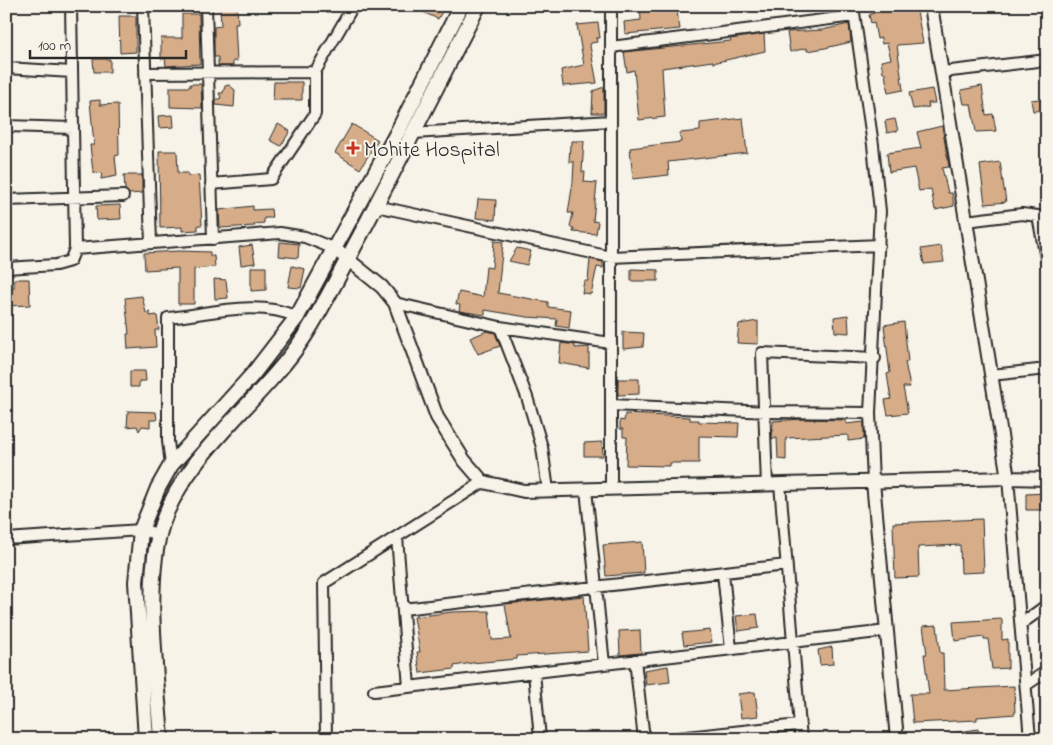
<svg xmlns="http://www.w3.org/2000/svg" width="1053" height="745" font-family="'Indie Flower',sans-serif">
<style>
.building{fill:#d7ad89;stroke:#2b2b2b}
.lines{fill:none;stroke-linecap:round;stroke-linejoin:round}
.minor-casing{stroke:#2b2b2b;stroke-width:14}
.tertiary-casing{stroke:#2b2b2b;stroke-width:16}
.secondary-casing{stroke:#2b2b2b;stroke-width:18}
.minor{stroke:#f7f3e8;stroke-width:10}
.tertiary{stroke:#f7f3e8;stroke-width:12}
.secondary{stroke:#f7f3e8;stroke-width:14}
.poi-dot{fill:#c8321e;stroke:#f7f3e8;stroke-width:2}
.labels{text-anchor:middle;stroke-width:4;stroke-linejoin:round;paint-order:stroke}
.poi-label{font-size:22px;fill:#2b2b2b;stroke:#f7f3e8;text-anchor:start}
</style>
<rect width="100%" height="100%" fill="#f7f3e8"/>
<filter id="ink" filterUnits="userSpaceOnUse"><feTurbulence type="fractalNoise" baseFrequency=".02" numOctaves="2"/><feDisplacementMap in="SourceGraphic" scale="10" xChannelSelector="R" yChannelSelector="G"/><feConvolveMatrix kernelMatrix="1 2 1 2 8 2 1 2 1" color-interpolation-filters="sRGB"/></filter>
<g filter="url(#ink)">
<path class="building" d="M410,6h35l-7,13z
M640,6h36l4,23 -55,5 -1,-12 17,-2z
M872,6h44l7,37 -26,2 6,45 -15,3 -3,-20h-2l-2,-12 10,-2 -4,-16 -5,1 -1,-6 -4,1 -3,-17 -3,1 -2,-8 5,-2z
M237,7l1,16h-3l2,38h-4v5h-15v-9h-4v-30l7,-1 -1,-18z
M182,14h17l1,50 -34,2 -1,-8 -4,1v-21h21z
M119,16h17v36l-16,1z
M598,23l2,15h-4l1,4 -6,1 -1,3 7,37 -34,3 -2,-16 23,-5 -7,-40z
M849,24l2,18 -26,6 -18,3v-3l-17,4 -3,-20 35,-2z
M764,34l1,17 -52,12v-2l-51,7 3,49 -26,3 -5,-50 -7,2 -3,-20 107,-11 -1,-2z
M93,59h17v13h-16z
M274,82h28v18h-29z
M190,84h11l1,24 -32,-1v-20h20z
M229,85l6,5 -1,17 -18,-2v-5l5,-2 -2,-5h4l2,-7z
M982,86l4,29 7,-1 3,17 -20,1 -5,-28h-7l-3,-14z
M604,87v26h-12l1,-22z
M932,89l3,14h-7l1,4 -16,2 -4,-16z
M1047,98v12l-14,1 -2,-11z
M100,100v5l18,-1 1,51 -4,1 2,20 -16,3 1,-6 -9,-1 -3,-27h4l-4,-44z
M173,115l1,12 -15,1 -1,-12z
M743,118l4,35 -79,9 1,13 -36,4 -3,-31 51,-6 -1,-9 20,-2v-8z
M895,119l3,12 -11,2 -2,-12z
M278,124l12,7 -9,15 -11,-6z
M352,124l26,16 -18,29 -25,-16z
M942,126l7,41 -7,1 6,25h4l2,13 -19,4 -4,-21 -12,2 -5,-23 -25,4 -2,-19 34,-5 -4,-16z
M572,141h12l-2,31h3l-1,10 13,1 -4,38 5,1 -2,12 -23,-2 1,-4 -4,-1 3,-14h-5l5,-31 1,-20h-5l1,-17h2z
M159,151h18l1,22h10v3l11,-1 3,50h-4v5l-16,1v-4l-22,1z
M1000,162l6,40 -21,2 -5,-39z
M124,175h18v18l-13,1 -4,-4z
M478,199l18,1 -1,20 -19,-2z
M120,205l1,14 -24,1 -1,-14z
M253,206v4l18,-1 1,9h-8v5l-10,1 1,2 -35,2 -1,-18z
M494,241l9,1 -5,51 50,9v5l23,3 -2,18 -13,-2 1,-7 -30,-2 -42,-7v5l-26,-4 1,-6 -4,-1 3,-12 24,5 3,-30 6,1z
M280,242l19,2 -1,14 -19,-2z
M252,245l3,18 -14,2 -2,-18z
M941,246l3,16 -20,2 -3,-15z
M517,248l14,3 -4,14 -18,-4z
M179,251l31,1v4h4l1,11 -21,2v35h-16v-36l-33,2 -1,-17z
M590,259l13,3v6l-6,-1 -6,27 -9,-1 2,-12h4z
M292,266l13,3 -4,19 -13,-1z
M251,267h15v23l-15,1z
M631,269l27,1v11h-27z
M14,279h15l1,26 -24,1v-18h8z
M214,279l12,1 2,18 -13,1z
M142,296l4,17 4,-1v4l7,-1 2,15h-4l1,17 -28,2 -1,-15h2l-4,-36z
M848,315l1,18 -14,-1 -1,-15z
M758,321v23l-21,-1 2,-19z
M904,322l4,40h-3l5,25h-7l5,26 -20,2 -3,-15 6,-1 -4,-25 3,-1 -6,-48z
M487,331l8,2 5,13 -22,8 -8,-16z
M623,332l21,1 -1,14 -20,2z
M561,343l14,2v3l14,-1v21l-30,-5z
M130,371h15l1,10h-7v6h-9z
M618,379h21v15l-21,1z
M128,411l28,1 1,8h-7v7l-8,-1 -3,5 -2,-5 -10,1z
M625,414l65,3v3h9v2l40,1 -1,14 -39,-1v27h-29v3l-44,-1 1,-28h-4v-8h-3v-9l4,1z
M803,419l43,1v4l18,-2v17l-16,2v-6l-62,3v22l-8,-1 -1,-21 -5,1 1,-18z
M602,442l1,14h-19v-13z
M1047,493v17h-21v-16z
M982,519l2,53 -23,1 -1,-28 -42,2 1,30 -24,1 -2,-55z
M642,542l2,31 -38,3 -3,-31z
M584,596l4,55 -71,5v3l-45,4 -18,3v3l-34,4 -3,-21h3l-6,-35 38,-5 37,-1 3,29 19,-1 -6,-35z
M757,614l2,14 -21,3 -2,-15z
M1002,619v21l6,-1v29l-16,1 -4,-30h-4v-2l-29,4 -2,-19z
M937,625l3,28h3l1,37 70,-4 1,28 -38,3v3l-64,3 -3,-29h19l-5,-40h3l-4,-28z
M640,630l1,23 -21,2 -1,-24z
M710,630l2,12 -28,3 -2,-12z
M832,647l1,17 -13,1 -2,-15z
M668,666l2,16 -24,3 -2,-15z
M755,692l3,24 -17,2 -3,-24z
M978,729l1,9 -32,1v-5z"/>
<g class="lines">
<g class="minor-casing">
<path id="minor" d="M143,6l8,237
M206,6l7,233
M611,6v483
M853,6l20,139 7,66 -10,202 3,69
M611,47l243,-31
M6,68l66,4
M315,72l38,-66
M942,72l105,-12
M145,73l170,-1v42l-44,65 -60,5
M6,126l67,2
M413,133l198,-12
M6,200l117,-4
M376,206l235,51 268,-12
M966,221l56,-7 16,2 9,48
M75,249l205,-16 25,4 30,12
M6,268l50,-3 14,-4 5,-12 -4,-243
M395,303l105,24 111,16
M500,327l27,70 15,50 6,43
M991,375l56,-6
M611,405l159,7 100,1
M171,465l-3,-24v-123c41,-4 90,-19 129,-1
M1008,478l22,261
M780,484l21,255
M767,485l-5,-132 113,5
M586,489l18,175
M397,537l12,150
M6,539l135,-9 18,4
M723,573l8,76
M403,609l383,-44
M1021,624l26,-19
M635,660l9,79
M534,672l6,67
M1026,685l21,-14
M374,691l513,-60
M326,739l-2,-156 159,-101
M668,739l131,-14"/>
</g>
<g class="tertiary-casing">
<path id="tertiary" d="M931,6l77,472
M335,249l47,38 13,16 42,114 27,43 19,22 41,9 484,-13 39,1
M873,482l24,257"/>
</g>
<g class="secondary-casing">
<path id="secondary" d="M146,739l-10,-157 5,-52 17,-42 13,-23 82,-91 44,-57 100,-184 64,-127
M161,739c-4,-62 -18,-156 1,-215 24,-72 100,-123 142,-187 22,-34 39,-70 58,-105 39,-75 77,-150 116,-226"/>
</g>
<use href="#minor" class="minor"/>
<use href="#tertiary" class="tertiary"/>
<use href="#secondary" class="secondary"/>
</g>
</g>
<path class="poi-dot" d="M350.5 140.5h5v5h5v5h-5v5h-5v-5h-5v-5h5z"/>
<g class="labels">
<g class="poi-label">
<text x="364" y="156">Mohite Hospital</text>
</g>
</g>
<rect width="1053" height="745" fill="none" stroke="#f7f3e8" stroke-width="25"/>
<rect x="12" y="12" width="1028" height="720" fill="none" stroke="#2b2b2b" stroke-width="2" filter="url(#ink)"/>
<path d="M30 50v8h156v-8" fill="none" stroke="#2b2b2b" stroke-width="2.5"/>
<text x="38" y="50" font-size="15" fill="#2b2b2b" stroke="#f7f3e8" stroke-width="4" paint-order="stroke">100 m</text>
</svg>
